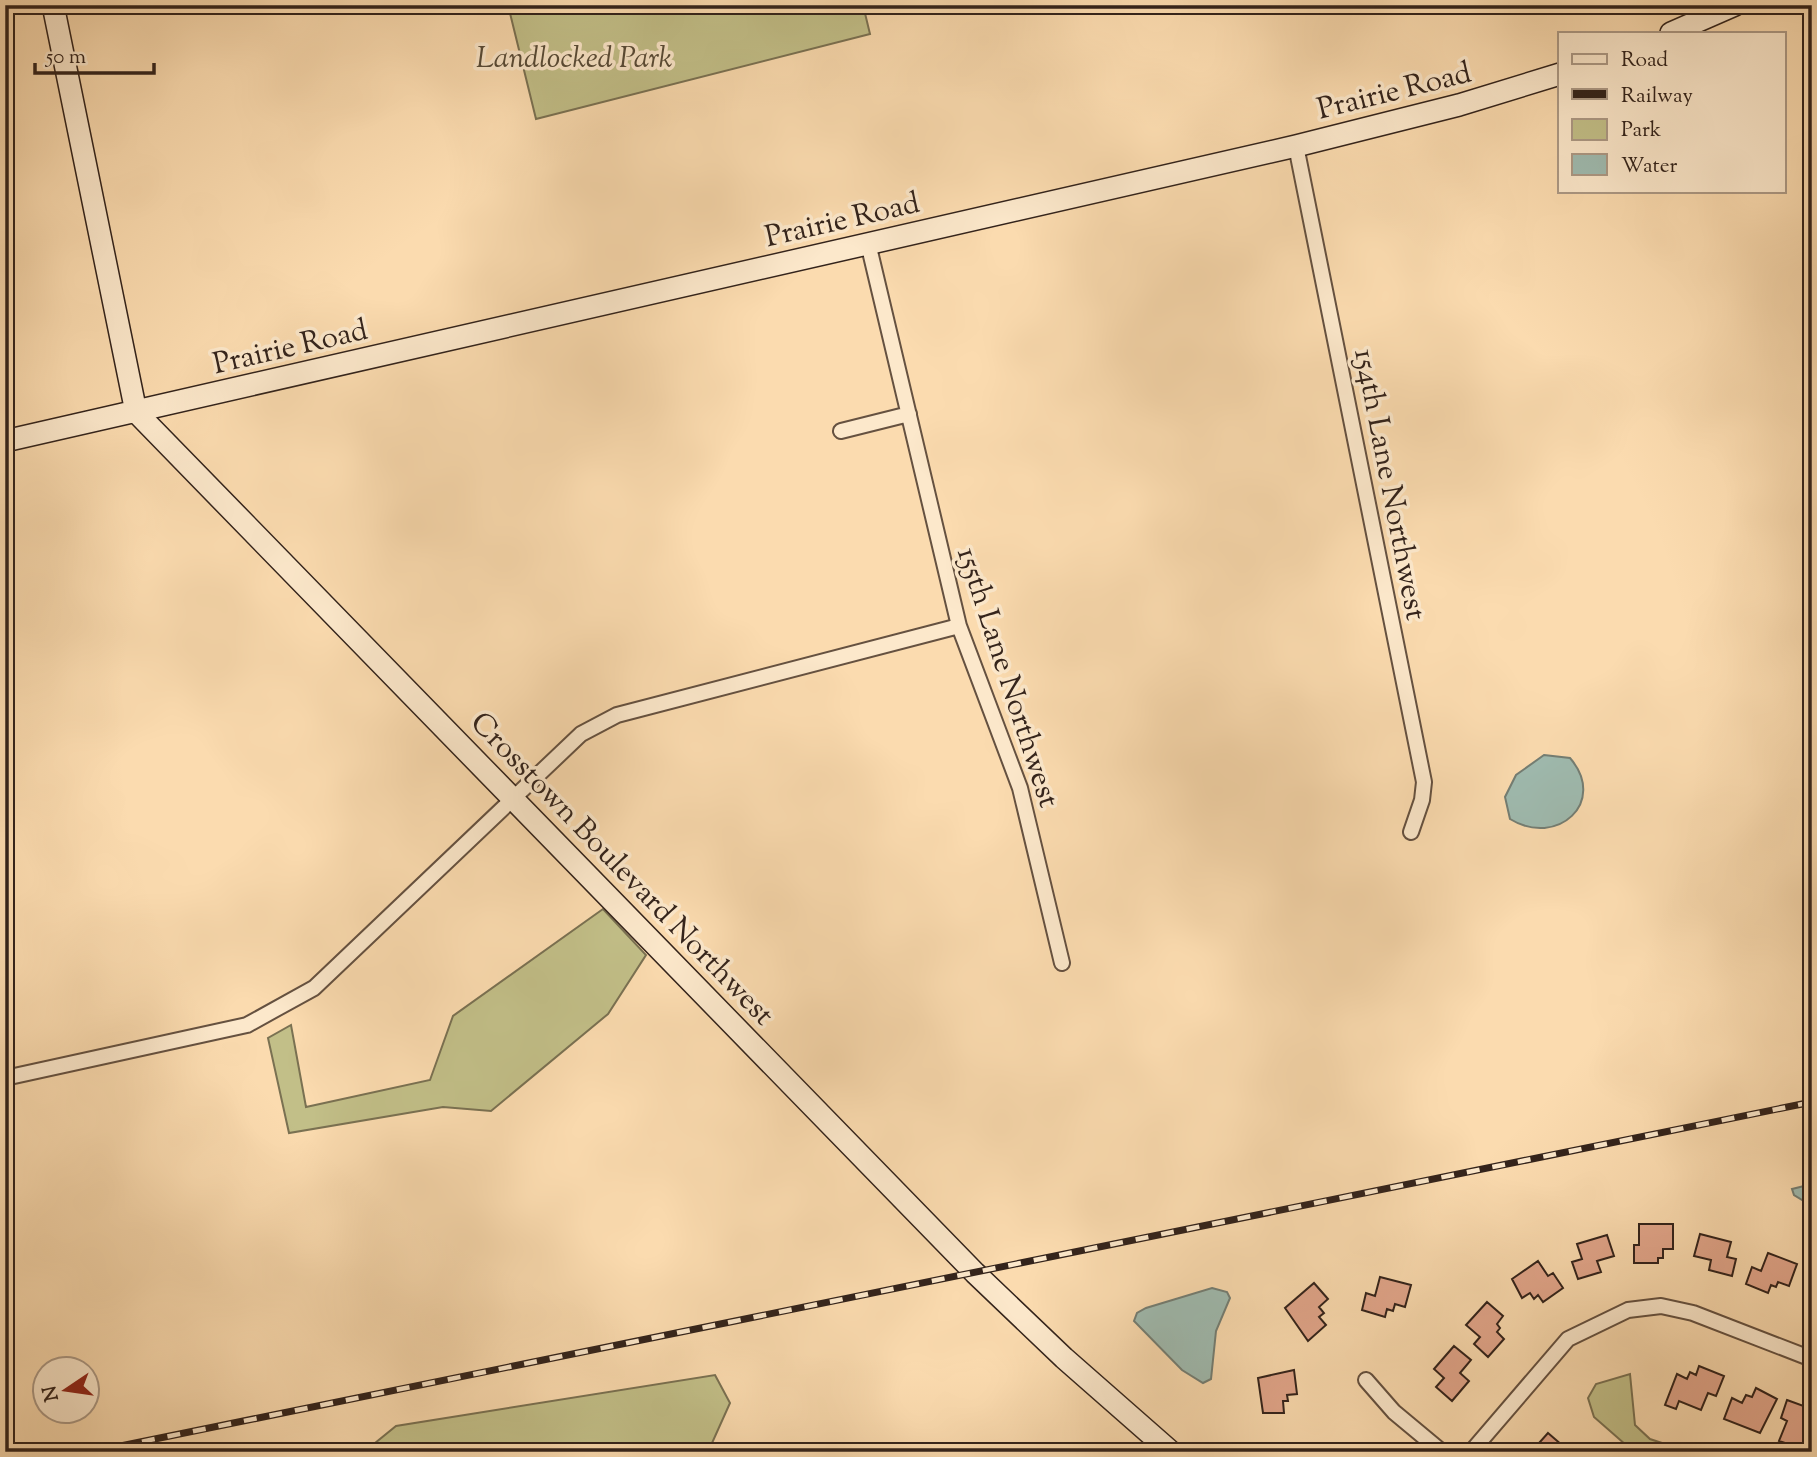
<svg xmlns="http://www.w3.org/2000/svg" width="1817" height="1457" font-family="'Sorts Mill Goudy',serif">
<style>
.green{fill:#c2bf88;stroke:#7a7152;stroke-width:2}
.water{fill:#9fbbb0;stroke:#747e74;stroke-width:2}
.building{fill:#e2a68b;stroke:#33231b;stroke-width:2}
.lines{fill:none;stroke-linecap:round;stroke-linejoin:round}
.street-casing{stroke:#655140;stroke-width:18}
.secondary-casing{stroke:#33231b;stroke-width:24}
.street{stroke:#fce8cb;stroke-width:14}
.secondary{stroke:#fce8cb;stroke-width:21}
.rail-casing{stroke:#33231b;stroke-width:7}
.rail{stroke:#fce8cb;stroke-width:4.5;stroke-dasharray:13;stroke-linecap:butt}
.labels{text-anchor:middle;stroke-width:7;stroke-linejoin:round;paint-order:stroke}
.park-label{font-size:30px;font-style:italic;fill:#574a36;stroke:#fce8cb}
.street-label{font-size:30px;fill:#33231b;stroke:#fce8cb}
</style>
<rect width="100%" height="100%" fill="#fbdbaf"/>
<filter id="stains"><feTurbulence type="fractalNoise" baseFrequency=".00286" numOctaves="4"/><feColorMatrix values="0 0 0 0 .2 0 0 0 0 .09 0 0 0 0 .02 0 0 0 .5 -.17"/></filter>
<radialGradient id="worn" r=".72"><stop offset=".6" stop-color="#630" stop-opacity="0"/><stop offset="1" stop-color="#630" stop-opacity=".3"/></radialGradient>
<path class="green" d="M508,5h355l7,29 -334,85z
M603,909l43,46 -38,59 -117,97 -48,-4 -154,26 -21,-95 23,-13 15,82 124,-27 23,-64z
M1630,1374l5,51 15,14 39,13h-55l-40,-35 -6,-19 8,-14z
M715,1375l15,28 -22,49h-344l32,-26z"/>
<path class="water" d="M1544,755l26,3c38,44 -13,90 -60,61l-5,-22 11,-22z
M1812,1184v22l-18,-11 -2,-6z
M1212,1288l15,4 3,6 -14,33 -5,48 -8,4 -21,-13 -48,-49 3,-8 9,-5z"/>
<path class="building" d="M1639,1224h34v25h-10v9h-5v5h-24v-18h5z
M1700,1234l31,8 -4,15 9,2 -4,17 -23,-6 2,-10 -17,-4z
M1607,1235l7,21 -17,5 4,11 -23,7 -6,-17 10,-3 -5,-15z
M1768,1253l29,11 -8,22 -11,-4 -2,5 -5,-2 -3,8 -22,-9 6,-17 9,4z
M1538,1261l10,15 5,-3 10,15 -20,14 -5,-7 -4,4 -4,-6 -8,5 -10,-19z
M1380,1277l31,8 -6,22 -10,-3 -2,7 -6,-2 -2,8 -23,-7 4,-17 9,3z
M1314,1283l14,16 -9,8 5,6 -5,4 7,8 -18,16 -23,-33z
M1487,1302l16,14 -6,8 3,4 -3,4 7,7 -16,18 -14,-13 6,-7 -14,-12z
M1454,1346l17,14 -11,13 9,8 -17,20 -16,-14 8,-9 -10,-9z
M1699,1366l25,10 -8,20 -8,-3 -7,17 -22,-9 -3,8 -11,-4 12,-31 10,5 3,-7 6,3z
M1294,1370l3,24 -10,1 1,6h-5l1,12h-21l-5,-35z
M1756,1388l21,11 -17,34 -36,-14 8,-21 10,5 4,-8 6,2z
M1787,1400l25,9 -3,8 3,2v33l-33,-11 8,-20 -6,-3z
M1548,1433l22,19h-39z"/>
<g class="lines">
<g class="street-casing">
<path id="street" d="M1296,146l128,636 -2,18 -11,32
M868,243l91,383 61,162 42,175
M841,431l68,-17
M5,1078l242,-53 67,-37 267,-254 36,-19 342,-89
M1366,1380l28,32 48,40
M1471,1452l97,-113 60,-29 33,-4 32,7 119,46"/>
</g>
<g class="secondary-casing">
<path id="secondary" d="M53,5l83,407
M1671,33l64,-28
M136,412l839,861 89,85 107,94
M5,441l1291,-295 163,-41 101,-31"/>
</g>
<use href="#street" class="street"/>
<use href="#secondary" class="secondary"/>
<g class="rail-casing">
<path id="rail" d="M91,1452l1721,-350"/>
</g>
<use href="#rail" class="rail"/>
</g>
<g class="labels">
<g class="park-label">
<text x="574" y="67">Landlocked Park</text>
</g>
<g class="street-label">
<text transform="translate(1394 90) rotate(-14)" y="10">Prairie Road</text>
<text transform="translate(842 219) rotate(-13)" y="10">Prairie Road</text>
<text transform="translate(290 346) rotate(-13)" y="10">Prairie Road</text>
<text transform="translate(1391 484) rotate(79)" y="10">154th Lane Northwest</text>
<text transform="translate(1009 677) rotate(72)" y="10">155th Lane Northwest</text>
<text transform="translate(623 868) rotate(46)" y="10">Crosstown Boulevard Northwest</text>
</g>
</g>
<rect width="1817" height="1457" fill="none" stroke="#fbdbaf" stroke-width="28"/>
<rect x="7" y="7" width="1803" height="1443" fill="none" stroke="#33231b" stroke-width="3.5"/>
<rect x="14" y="14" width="1789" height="1429" fill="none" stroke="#33231b" stroke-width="2"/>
<rect x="1558" y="32" width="228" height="161" fill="#fce8cb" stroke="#ac9985" stroke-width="2"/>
<rect x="1572" y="54" width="35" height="10" fill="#fce8cb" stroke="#ac9985" stroke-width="2"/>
<text x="1621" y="66" font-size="21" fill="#33231b">Road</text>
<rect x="1572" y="89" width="35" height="10" fill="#33231b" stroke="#ac9985" stroke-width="2"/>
<text x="1621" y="102" font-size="21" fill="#33231b">Railway</text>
<rect x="1572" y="119" width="35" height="21" fill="#c2bf88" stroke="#ac9985" stroke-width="2"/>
<text x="1621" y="136" font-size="21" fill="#33231b">Park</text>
<rect x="1572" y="154" width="35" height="21" fill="#9fbbb0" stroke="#ac9985" stroke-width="2"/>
<text x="1621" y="172" font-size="21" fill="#33231b">Water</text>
<g transform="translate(66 1390) rotate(257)"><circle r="33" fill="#fce8cb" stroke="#ac9985" stroke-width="2"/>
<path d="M0-5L12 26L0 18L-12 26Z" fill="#8f2418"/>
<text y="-10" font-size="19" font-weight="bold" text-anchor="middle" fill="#33231b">N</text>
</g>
<path d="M35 63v10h119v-10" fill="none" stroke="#33231b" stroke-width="3.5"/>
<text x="46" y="63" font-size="21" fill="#33231b" stroke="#fce8cb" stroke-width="5" paint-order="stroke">50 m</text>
<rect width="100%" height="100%" filter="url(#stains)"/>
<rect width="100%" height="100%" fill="url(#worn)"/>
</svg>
